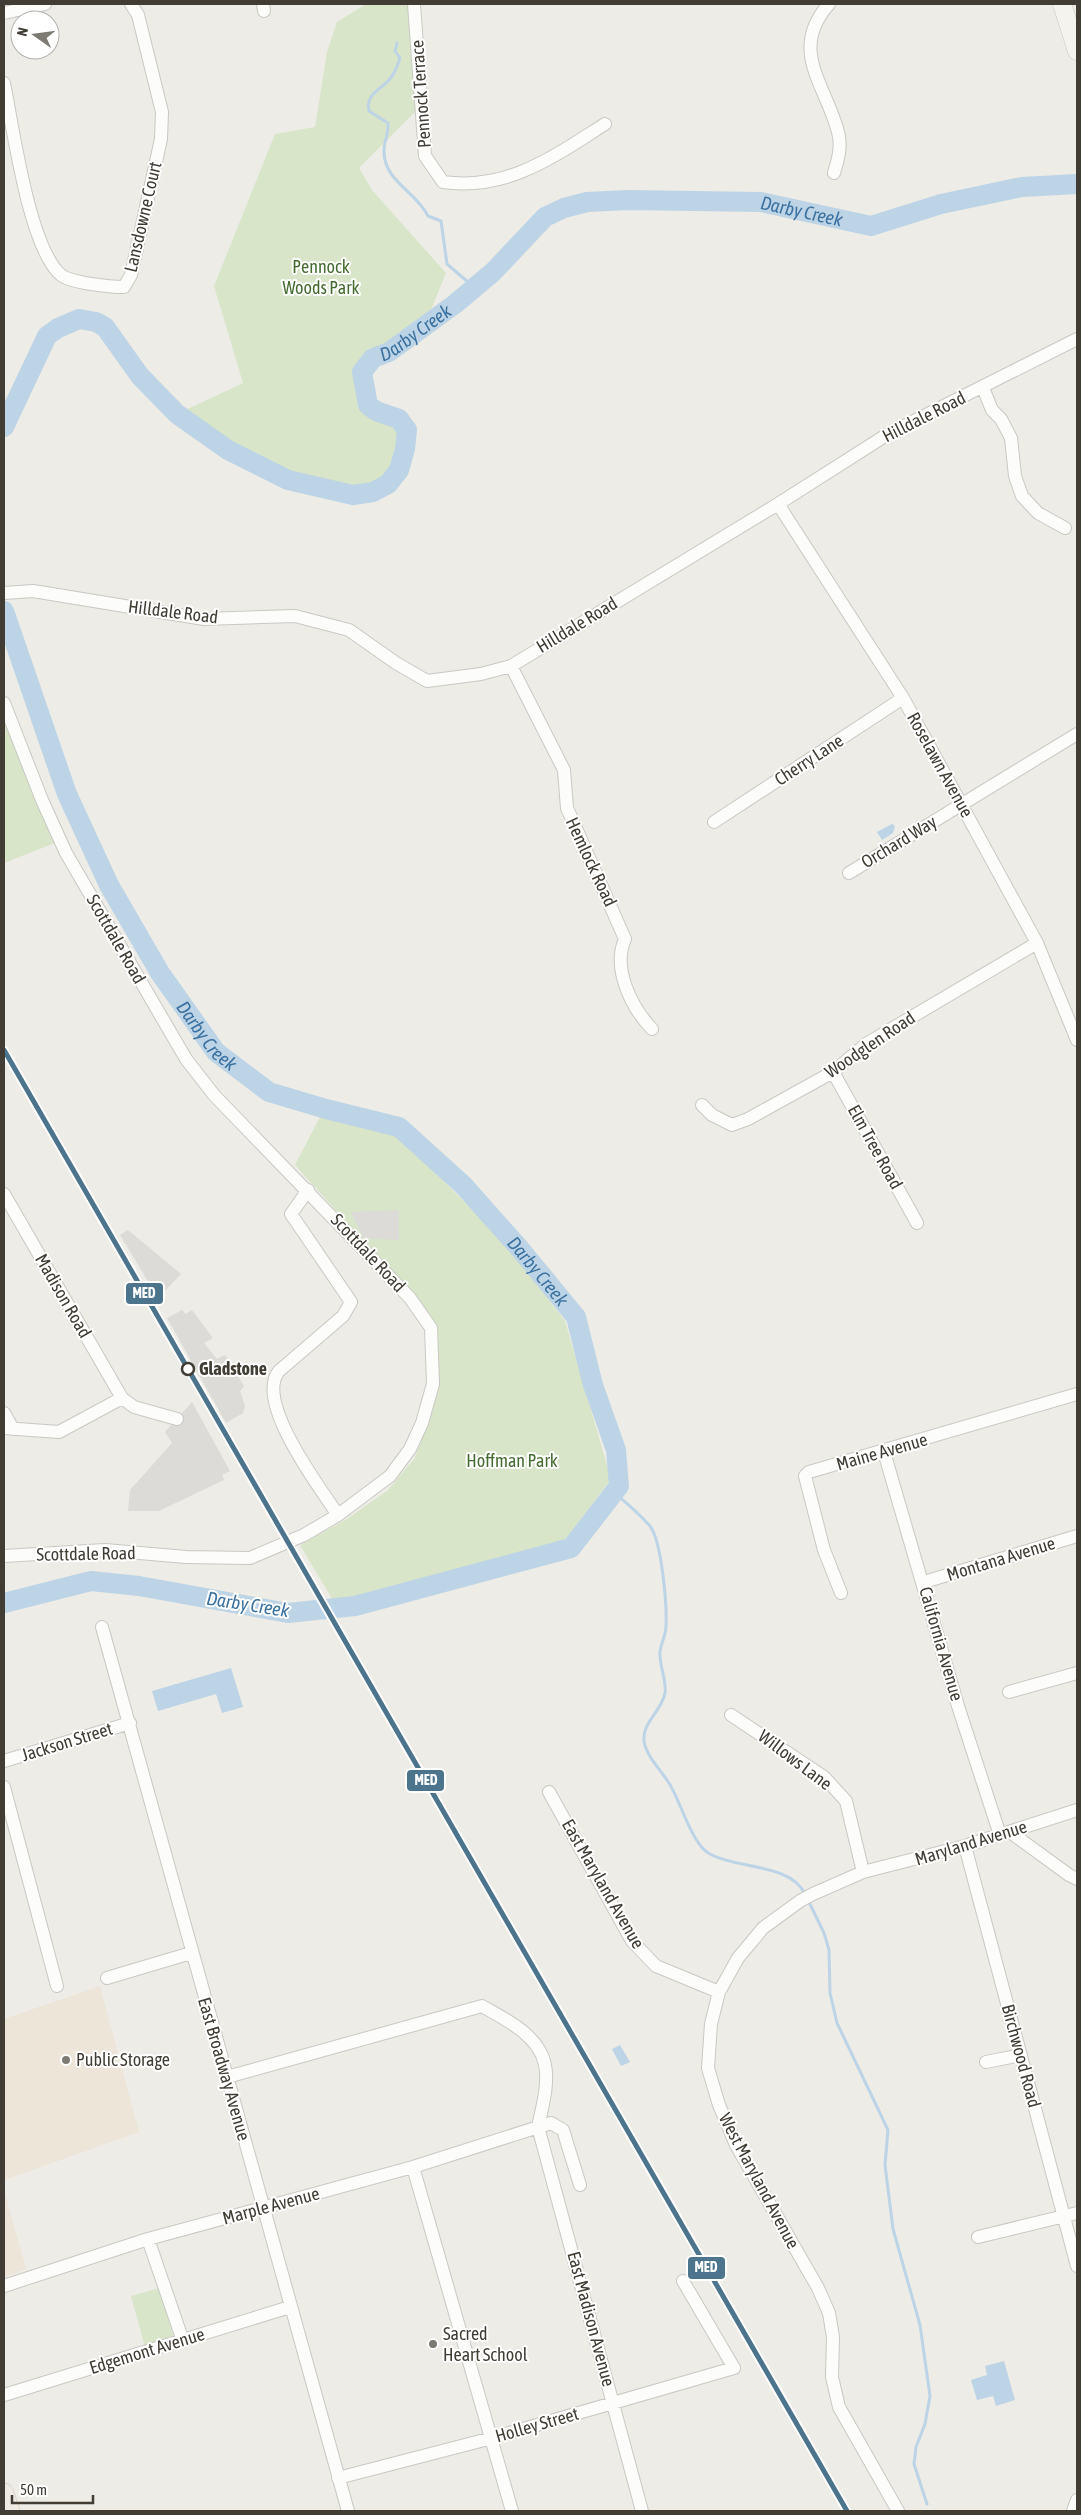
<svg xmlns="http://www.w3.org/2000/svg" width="1081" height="2515" font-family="'Asap Condensed',sans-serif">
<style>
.commercial{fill:#ece5d8}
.green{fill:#d9e5c9}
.parking{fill:#dcdbd7}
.water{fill:#bcd4e6}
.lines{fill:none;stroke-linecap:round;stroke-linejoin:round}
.stream{stroke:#bcd4e6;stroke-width:3}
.river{stroke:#bcd4e6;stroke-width:20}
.street-casing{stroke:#c9c8c3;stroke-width:14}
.secondary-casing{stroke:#ccc9bf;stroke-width:19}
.primary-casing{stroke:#cdc7b7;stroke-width:20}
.street{stroke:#fcfcfb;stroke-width:12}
.secondary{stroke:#f5f3ee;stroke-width:18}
.primary{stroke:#efebe3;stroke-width:19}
.rail-1-casing{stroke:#fff;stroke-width:9}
.rail-1{stroke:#4c748c;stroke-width:5}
.stop-dot{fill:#fff;stroke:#413d35;stroke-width:2.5}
.poi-dot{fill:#7d7a73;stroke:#fff;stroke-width:2}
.labels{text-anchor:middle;stroke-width:4;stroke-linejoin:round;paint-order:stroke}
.street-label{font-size:18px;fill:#413d35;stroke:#fff}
.park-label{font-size:18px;fill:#446c30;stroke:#fff}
.stop-label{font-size:18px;font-weight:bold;fill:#413d35;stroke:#fff;text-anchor:start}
.poi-label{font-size:18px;fill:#413d35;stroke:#fff;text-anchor:start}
.water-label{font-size:19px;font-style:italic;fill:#3c72a0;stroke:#fff}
.line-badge{stroke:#fff;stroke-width:2}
.badge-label{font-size:14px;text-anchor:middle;font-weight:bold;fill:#fff}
</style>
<rect width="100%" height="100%" fill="#edece7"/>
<path class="commercial" d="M100,1986l39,146 -135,48v-161z
M4,2190l22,79 -22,8z"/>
<path class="green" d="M366,4h48l8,101 -63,63 13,22 74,83 -21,52 -36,27 -16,6 -11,14 6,33 8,6 23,8 8,11c-1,13 -2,29 -9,41 -31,51 -134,3 -171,-21 -17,-12 -33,-24 -50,-36l66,-31 -29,-97 61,-152 40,-7 12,-75 10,-30z
M4,703l56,138 -56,22z
M322,1113l74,20 111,112 58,76 46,158 -48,64 -229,59 -34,-57 47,-26 41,-29 26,-31 19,-48 3,-26 -5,-69 -136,-151z
M160,2288l13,48 -2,4 -26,7 -14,-51z"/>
<path class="parking" d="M399,1210v30l-36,-2 -12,-26z
M128,1230l53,44 -23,24 -38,-63z
M182,1310l4,4 6,-4 21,28 -9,5 13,16 8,-4 19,31 -4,5 5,15 -2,7 -17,10 -59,-105z
M192,1402l38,69 -8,4 2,5 -65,31h-31l2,-21 42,-47 -7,-11z"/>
<path class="water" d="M892,824l3,2 -2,7 -11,7 -5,-8z
M231,1668l12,39 -21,6 -6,-19 -58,17 -6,-20z
M620,2045l10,17 -9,4 -9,-17z
M1004,2361l11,39 -19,6 -3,-10 -16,4 -6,-20 16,-5 -2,-9z"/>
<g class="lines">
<path class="stream" d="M397,43l-2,8 5,7c-3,9 -5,15 -11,22 -9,10 -24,15 -20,31l19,12c1,11 -4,18 -4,27 -1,31 32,41 44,66l13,5 6,43 28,24
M614,1492c12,11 26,22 36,34 12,16 17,80 16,100 0,9 -5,17 -6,26 -1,14 7,28 5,41 -3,18 -23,29 -21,48 2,15 17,29 25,42 12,19 23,62 41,71 26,15 80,9 95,40
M808,1900l16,33 5,17 1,43 7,30 51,107 -3,35 8,64 27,96 10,71 -5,28 -9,23 -2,17 13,40"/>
<g class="river">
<path id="s1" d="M4,427l43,-91 11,-8 21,-9 17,3 9,5 35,49 37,38 51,36 60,30 65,15 20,-3 15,-8 11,-14 6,-21 2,-19 -8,-11 -23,-8 -8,-6 -6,-33 11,-14 16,-6 66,-48 38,-32 52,-55 19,-9 23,-6 41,-2 133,2 110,24 70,-22 81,-17 55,-3"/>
<path id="s2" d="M4,611l63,183 42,91 51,88 56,79 53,40 57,17 73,18 64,58 57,64 56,68 17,68 23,65 3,36 -48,62 -216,58 -67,7 -149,-27 -48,-5 -87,22"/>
</g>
<g class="street-casing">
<path id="street" d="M263,4l1,7
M414,4l11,152 18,26c64,9 110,-25 162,-58
M829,4c-41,46 -3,81 9,128 4,14 0,28 -4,41
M4,13l41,-9
M4,83c9,44 25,165 57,192 10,8 50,12 63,12l7,-12 30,-136 1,-27 -24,-97 -7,-11
M983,388l9,22 9,9 10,19 4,38 7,20 16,17 27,15
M778,504l125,194 134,245 40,97
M4,593l29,-2 171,28 91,-3 54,14 47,33 31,18 54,-7 30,-8 267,-162 110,-70 189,-95
M511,666l53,104 3,38 58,131c-13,29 6,68 27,90
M4,703l38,97 24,53 120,206 28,36 196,203 21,30 2,56 -11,39 -12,26 -20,27 -52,39 -34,20 -54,23 -64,-1 -81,-7 -101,6
M714,822l189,-124
M849,873l228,-139
M833,1072l84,151
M702,1105l10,10 20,10 16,-6 85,-47 33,-28 171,-101
M308,1190l-17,24 60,88 -8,14 -64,55c-25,30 41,117 59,144
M4,1194l118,204
M4,1413l9,16
M4,1428l55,4 63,-34 12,9 43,12
M884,1452l74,254 42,129
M924,1582l153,-46
M841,1593l-17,-43 -19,-74 4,-4 268,-78
M102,1627l246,884
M1009,1692l68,-19
M731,1715l93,62 22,24 17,71
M4,1761l126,-38
M4,1787l53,199
M549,1792l83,149 24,25 63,26
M1010,1832l59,43 8,4
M965,1846l112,420
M107,1978l84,-25
M986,2062l35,-7
M227,2077l255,-71c23,13 58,30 63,59 4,19 -3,43 -7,62l104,384
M413,2167l99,344
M978,2237l99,-24
M148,2239l35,102
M4,2286l144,-47 265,-72 138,-44 12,7 17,55
M4,2395l286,-88
M338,2478l154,-40 242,-70 -51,-87
M898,2511l-59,-104 -7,-30 1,-40 -4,-24 -11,-25 -82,-143 -17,-40 -11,-37 3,-44 8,-32 19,-34 25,-30 37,-27 13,-7 50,-22 102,-26 112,-36
M1073,2511l4,-11"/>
</g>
<g class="secondary-casing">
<path id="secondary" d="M1062,4l15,47"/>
</g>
<g class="primary-casing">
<path id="primary" d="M4,2493l6,18"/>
</g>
<use href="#street" class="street"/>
<use href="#secondary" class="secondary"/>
<use href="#primary" class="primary"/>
<g class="rail-1-casing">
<path id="rail-1" d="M4,1050l843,1461"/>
</g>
<use href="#rail-1" class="rail-1"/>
</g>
<circle class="stop-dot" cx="188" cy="1369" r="6"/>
<g class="poi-dot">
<circle cx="66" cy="2060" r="5"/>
<circle cx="433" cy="2344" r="5"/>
</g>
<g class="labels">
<g class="street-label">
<text transform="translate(421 94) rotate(-94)" y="6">Pennock Terrace</text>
<text transform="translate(143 217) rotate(-77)" y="6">Lansdowne Court</text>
<text transform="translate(924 417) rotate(-27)" y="6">Hilldale Road</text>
<text transform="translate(173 612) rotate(7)" y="6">Hilldale Road</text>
<text transform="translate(577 625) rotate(-31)" y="6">Hilldale Road</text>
<text transform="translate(809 760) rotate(-33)" y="6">Cherry Lane</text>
<text transform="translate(940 765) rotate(61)" y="6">Roselawn Avenue</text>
<text transform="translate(899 842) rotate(-31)" y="6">Orchard Way</text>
<text transform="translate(591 862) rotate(65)" y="6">Hemlock Road</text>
<text transform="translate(116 939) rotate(60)" y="6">Scottdale Road</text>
<text transform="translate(870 1045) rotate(-34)" y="6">Woodglen Road</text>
<text transform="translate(875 1147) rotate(61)" y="6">Elm Tree Road</text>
<text transform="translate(368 1253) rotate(47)" y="6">Scottdale Road</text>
<text transform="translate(63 1296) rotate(60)" y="6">Madison Road</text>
<text transform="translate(882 1452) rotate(-16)" y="6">Maine Avenue</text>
<text transform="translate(86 1554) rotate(-1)" y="6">Scottdale Road</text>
<text transform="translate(1001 1559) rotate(-17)" y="6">Montana Avenue</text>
<text transform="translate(941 1644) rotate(74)" y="6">California Avenue</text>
<text transform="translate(67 1742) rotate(-17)" y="6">Jackson Street</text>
<text transform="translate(795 1760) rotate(37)" y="6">Willows Lane</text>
<text transform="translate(971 1843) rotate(-17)" y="6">Maryland Avenue</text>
<text transform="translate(603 1884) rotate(60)" y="6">East Maryland Avenue</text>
<text transform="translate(1021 2056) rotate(75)" y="6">Birchwood Road</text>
<text transform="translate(224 2069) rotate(74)" y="6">East Broadway Avenue</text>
<text transform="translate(759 2181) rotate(62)" y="6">West Maryland Avenue</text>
<text transform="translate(271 2206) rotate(-15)" y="6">Marple Avenue</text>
<text transform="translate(591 2319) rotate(75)" y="6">East Madison Avenue</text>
<text transform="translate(147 2351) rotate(-17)" y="6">Edgemont Avenue</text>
<text transform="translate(537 2425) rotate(-16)" y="6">Holley Street</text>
</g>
<g class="park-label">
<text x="321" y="273">Pennock<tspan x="321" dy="21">Woods Park</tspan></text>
<text x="512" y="1467">Hoffman Park</text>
</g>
<g class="stop-label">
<text x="199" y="1375">Gladstone</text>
</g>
<g class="poi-label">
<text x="76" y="2066">Public Storage</text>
<text x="443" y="2340">Sacred<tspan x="443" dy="21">Heart School</tspan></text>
</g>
<g class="water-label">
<text dy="7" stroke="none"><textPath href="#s1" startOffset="1154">Darby Creek</textPath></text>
<text dy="7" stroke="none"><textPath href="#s1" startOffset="719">Darby Creek</textPath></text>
<text dy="7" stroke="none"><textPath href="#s2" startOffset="474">Darby Creek</textPath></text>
<text dy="7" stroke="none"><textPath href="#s2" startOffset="894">Darby Creek</textPath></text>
<text transform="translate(248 1604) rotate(9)" y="7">Darby Creek</text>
</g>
</g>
<g class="line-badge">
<rect x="125" y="1282" width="39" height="23" rx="5" fill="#4c748c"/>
<rect x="406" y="1769" width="39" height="23" rx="5" fill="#4c748c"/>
<rect x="687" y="2256" width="39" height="24" rx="5" fill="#4c748c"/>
</g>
<g class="badge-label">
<text x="144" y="1298">MED</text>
<text x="426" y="1785">MED</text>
<text x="706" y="2272">MED</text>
</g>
<rect width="1081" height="2515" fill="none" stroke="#413d35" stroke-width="10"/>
<g transform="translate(35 35) rotate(284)"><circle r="24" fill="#ffffff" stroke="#b3b1ae"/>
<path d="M0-4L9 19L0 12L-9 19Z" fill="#7d7a73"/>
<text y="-8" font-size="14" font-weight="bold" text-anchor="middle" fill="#413d35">N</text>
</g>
<path d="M12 2495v8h81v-8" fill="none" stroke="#413d35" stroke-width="2.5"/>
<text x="20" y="2495" font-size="15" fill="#413d35" stroke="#ffffff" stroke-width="4" paint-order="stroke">50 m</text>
</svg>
